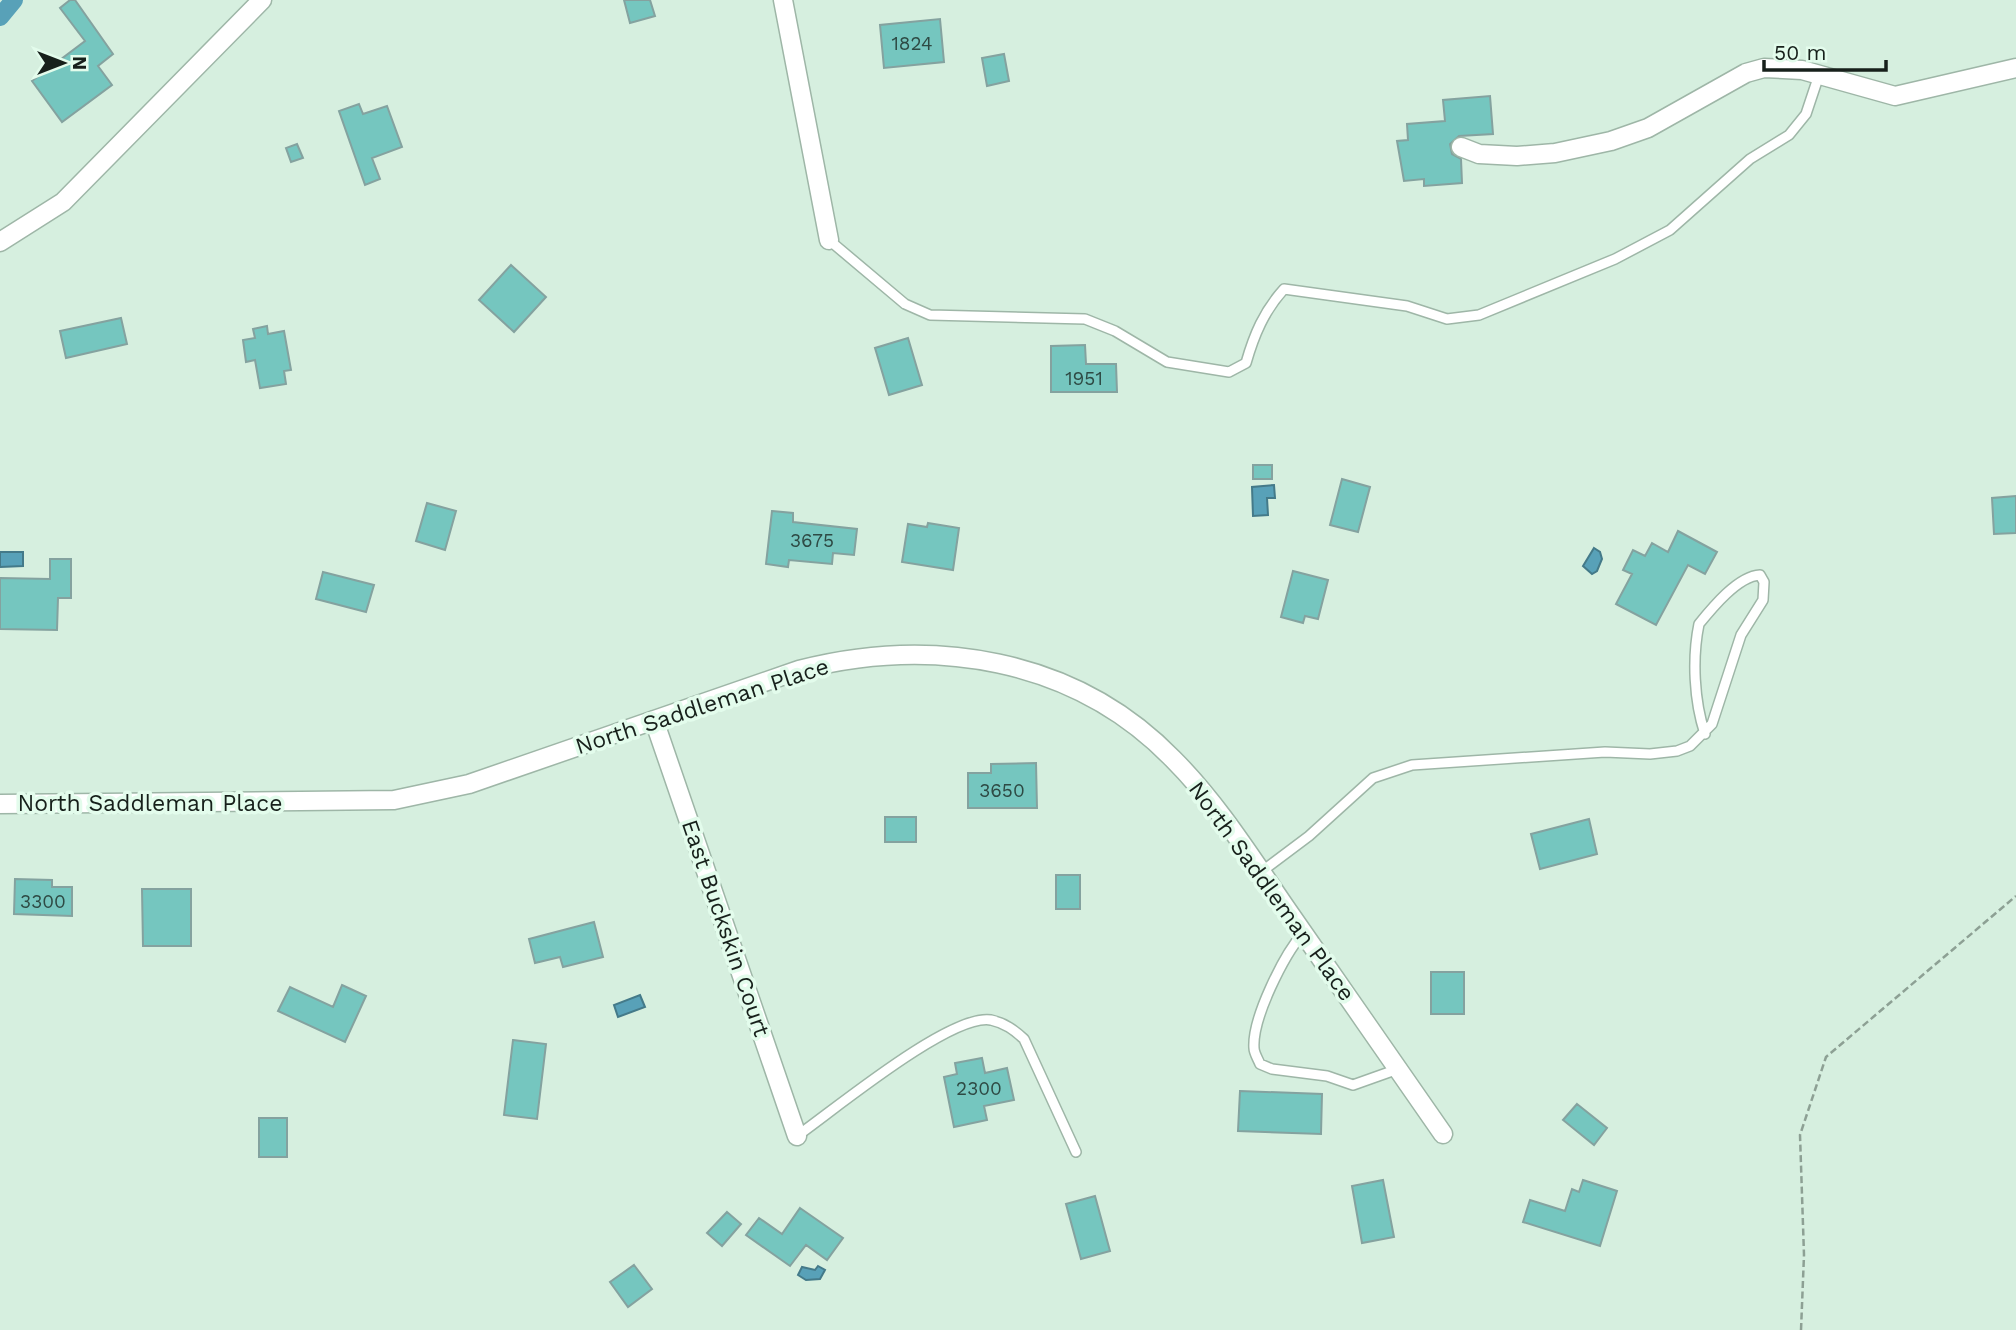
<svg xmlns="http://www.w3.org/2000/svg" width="2016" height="1330" font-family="'Work Sans',sans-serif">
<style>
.water{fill:#58a1b8;stroke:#447a89;stroke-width:2}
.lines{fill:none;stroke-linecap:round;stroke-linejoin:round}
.canal{stroke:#58a1b8;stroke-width:18}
.building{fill:#75c6bf;stroke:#84a29f;stroke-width:2}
.service-casing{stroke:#9eb6a7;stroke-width:12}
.minor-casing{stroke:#9eb6a7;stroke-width:21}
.path{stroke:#8da094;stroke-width:2.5;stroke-dasharray:7 3.5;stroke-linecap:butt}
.service{stroke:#fff;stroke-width:9}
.minor{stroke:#fff;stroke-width:18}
.labels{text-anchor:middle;stroke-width:7;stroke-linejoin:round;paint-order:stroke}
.number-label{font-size:19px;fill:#2e4a44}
.street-label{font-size:23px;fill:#17201b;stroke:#e3fcec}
</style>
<rect width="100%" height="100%" fill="#d6efdf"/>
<path class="water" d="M1274,485l1,13h-8l1,17 -15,1 -1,-29z
M1594,548l6,4 2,7 -5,12 -5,3 -9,-8z
M0,552h23v14l-23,1z
M640,995l5,12 -27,10 -4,-12z
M818,1266l7,4 -5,9 -14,1 -8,-5 4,-8 13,3z"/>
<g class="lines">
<path class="canal" d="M0,17l14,-17"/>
</g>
<path class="building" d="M70,0h5l38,54 -15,12 14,19 -50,37 -30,-41 53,-40 -25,-33z
M624,0h26l5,16 -25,7z
M940,19l4,43 -60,6 -4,-43z
M1004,54l5,27 -22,5 -5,-28z
M1490,96l3,38 -34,2 -9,8 2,10 9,5 1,24 -38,3v-7l-20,2 -7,-40 11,-1 -1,-16 38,-3 -2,-21z
M359,104l4,10 24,-8 15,41 -30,11 8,21 -15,6 -26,-74z
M297,144l6,14 -12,4 -5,-14z
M511,265l35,32 -32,35 -35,-32z
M121,318l6,26 -61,14 -6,-27z
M267,326l1,8 16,-3 7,39 -7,1 2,13 -26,4 -5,-28 -9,2 -3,-22 12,-2 -2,-9z
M908,338l14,47 -33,10 -14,-47z
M1085,345l1,19h30l1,28h-66v-46z
M1253,465h19v14h-19z
M1342,479l28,8 -12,45 -28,-7z
M2016,496v37l-22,1 -2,-36z
M427,503l29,8 -11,39 -29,-9z
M772,511l21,2v9l64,7 -3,26 -21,-2 -1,11 -43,-4 -1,7 -22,-3z
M928,523l31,5 -6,42 -51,-8 6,-38 19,3z
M1678,531l39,21 -12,22 -17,-9 -32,60 -40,-21 16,-30 -9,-4 10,-20 12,6 7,-13 16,9z
M50,559h21v39h-13l-1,32 -57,-1v-51l50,1z
M1293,571l35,9 -10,39 -13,-3 -2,7 -22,-6z
M323,572l51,13 -8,27 -50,-13z
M1036,763l1,45h-69v-35h23v-9z
M885,817h31v25h-31z
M1589,819l8,35 -57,15 -9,-35z
M1056,875h24v34h-24z
M15,879l37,1v7h20v29l-58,-2z
M142,889h49v57h-48z
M594,922l9,35 -40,10 -3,-10 -25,6 -6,-24z
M1431,972h33v42h-33z
M342,985l24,11 -21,46 -67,-31 12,-24 43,20z
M513,1040l33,4 -9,75 -33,-4z
M982,1058l3,15 22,-5 7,32 -30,6 3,14 -33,7 -10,-50 13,-3 -2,-11z
M1240,1091l82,3 -1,40 -83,-3z
M1577,1104l30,24 -13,17 -31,-25z
M259,1118h28v39h-28z
M1383,1180l11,57 -32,6 -10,-57z
M1583,1180l34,11 -17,55 -77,-24 7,-22 35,11 7,-22 7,3z
M1095,1196l15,55 -29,8 -15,-55z
M800,1208l43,30 -16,22 -21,-15 -16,21 -44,-31 13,-17 23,16z
M727,1212l14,12 -19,22 -15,-13z
M634,1265l18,24 -24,18 -18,-25z"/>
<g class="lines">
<g class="service-casing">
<path id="service" d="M829,240l76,64 25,11 155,4 30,12 52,31 62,10 17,-9c8,-28 18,-52 38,-74l123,17 40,13 32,-4 136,-56 55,-29 80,-71 39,-24 17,-21 13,-39
M1261,872l48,-36 64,-58 39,-13 193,-13 45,2 27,-3 13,-5 22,-22 29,-89 22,-35 1,-18 -4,-7c-22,1 -48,33 -61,49 -7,34 -5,77 6,110
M1303,933c-19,22 -51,85 -49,115 0,5 4,11 6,16l12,5 55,7 26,9 45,-16
M797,1136c37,-26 154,-123 194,-116 14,3 23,10 33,19l52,113"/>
</g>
<g class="minor-casing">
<path id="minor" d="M783,0l46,240
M1461,147l18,7 38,2 38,-3 56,-12 37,-13 98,-55 18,-5 38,2 93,26 121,-28
M0,242l63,-40 199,-202
M654,720l143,416
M0,804l394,-4 75,-16 330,-114c132,-34 275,-13 374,89 45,45 79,100 115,152 52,74 103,149 155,223"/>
</g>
<path class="path" d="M1801,1330l3,-75 -4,-120 26,-78 190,-161"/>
<use href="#service" class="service"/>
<use href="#minor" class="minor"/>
</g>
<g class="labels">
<g class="number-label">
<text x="912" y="50">1824</text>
<text x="1084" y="385">1951</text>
<text x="812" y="547">3675</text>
<text x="1002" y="797">3650</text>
<text x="43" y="908">3300</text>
<text x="979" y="1095">2300</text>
</g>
<g class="street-label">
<text transform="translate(702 706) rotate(-18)" y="8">North Saddleman Place</text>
<text x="150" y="811">North Saddleman Place</text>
<text transform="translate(1272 891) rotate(54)" y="8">North Saddleman Place</text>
<text transform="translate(726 928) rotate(71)" y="8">East Buckskin Court</text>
</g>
</g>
<g transform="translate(63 63) rotate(90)" stroke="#e3fcec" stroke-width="5" paint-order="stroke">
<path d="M0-5L12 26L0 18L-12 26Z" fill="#17201b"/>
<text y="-10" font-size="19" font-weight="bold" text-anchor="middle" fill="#17201b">N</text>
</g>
<path d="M1764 60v10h122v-10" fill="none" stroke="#17201b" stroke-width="3.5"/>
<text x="1774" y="60" font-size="21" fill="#17201b" stroke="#e3fcec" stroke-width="5" paint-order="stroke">50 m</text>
</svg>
